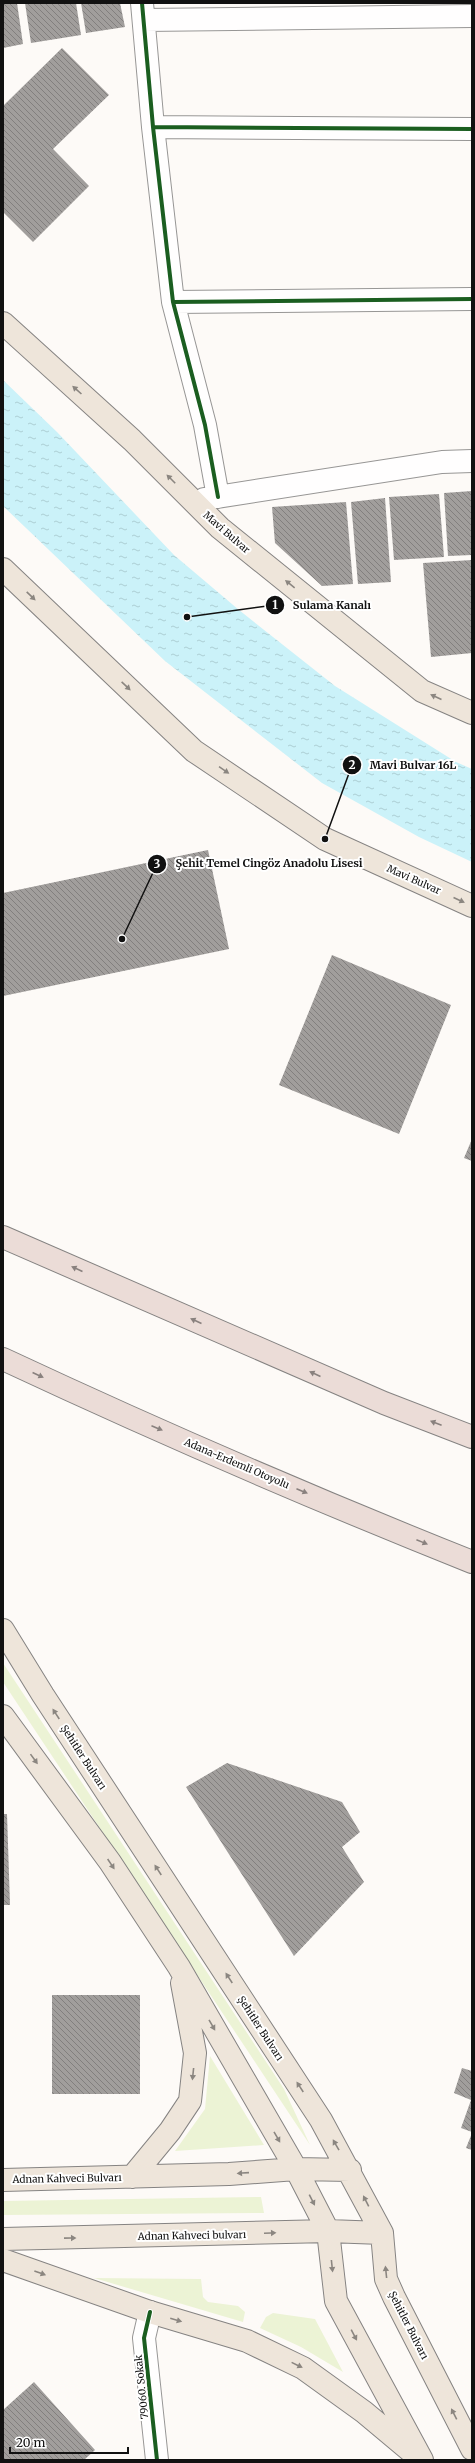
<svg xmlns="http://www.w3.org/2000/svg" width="475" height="2463" font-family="Merriweather,serif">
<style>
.grass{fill:#ecf3d5}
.water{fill:url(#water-ripples)}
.building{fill:url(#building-back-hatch)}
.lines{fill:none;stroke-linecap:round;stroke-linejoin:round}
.minor-casing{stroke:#979695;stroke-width:24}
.primary-casing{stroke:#858382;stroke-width:24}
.motorway-casing{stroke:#858382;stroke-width:24}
.minor{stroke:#fffefe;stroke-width:22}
.primary{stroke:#eee5da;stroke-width:22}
.motorway{stroke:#ebdcd7;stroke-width:22}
.cycleway-casing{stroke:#fff;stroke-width:6}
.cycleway{stroke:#1b5e20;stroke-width:4}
.oneway{fill:#8b8680}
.oneway2{fill:#89817e}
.labels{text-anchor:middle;stroke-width:4;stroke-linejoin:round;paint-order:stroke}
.street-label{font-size:10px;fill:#111;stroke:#fff}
.leader{fill:none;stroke:#111;stroke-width:1.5}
.callout-dot{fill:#111;stroke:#fff;stroke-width:1.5}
.mark-label{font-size:12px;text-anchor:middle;font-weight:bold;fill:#fff}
.callout-label{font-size:11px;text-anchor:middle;font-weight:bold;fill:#111;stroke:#fff;stroke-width:4;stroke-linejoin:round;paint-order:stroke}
</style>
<defs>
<pattern id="water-ripples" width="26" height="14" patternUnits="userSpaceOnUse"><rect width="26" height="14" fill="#cbf2f9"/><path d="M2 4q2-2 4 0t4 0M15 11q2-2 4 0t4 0" fill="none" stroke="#adced4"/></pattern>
<pattern id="building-back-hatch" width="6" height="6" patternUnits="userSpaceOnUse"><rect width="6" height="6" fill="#a19e9c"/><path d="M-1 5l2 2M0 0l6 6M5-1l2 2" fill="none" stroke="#827f7e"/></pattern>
</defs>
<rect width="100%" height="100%" fill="#fdfaf7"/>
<path class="grass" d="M3,1663l281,426 26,56 -307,-463z
M210,2056l54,89 -89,6 30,-42z
M261,2197l3,16 -261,2v-14z
M94,2278l107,1 2,18 5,5 30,4 7,6 -2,10z
M273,2313l42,6 28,53 -42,-25 -41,-19 6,-11z"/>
<path class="water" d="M3,380l54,52 117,123 65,55 96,76 121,76 16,7v93l-53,-25 -97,-54 -157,-122 -162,-155z"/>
<path class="building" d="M3,3h14l6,41 -20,4z
M25,3h51l5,32 -50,8z
M81,3h39l5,24 -39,6z
M62,48l47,47 -56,54 36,37 -56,56 -30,-30v-106z
M472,491v64l-24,1 -4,-63z
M439,494l5,63 -50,3 -5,-63z
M385,498l6,84 -33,2 -7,-82z
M346,502l7,82 -31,2 -47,-43 -3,-36z
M472,560v93l-41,4 -8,-94z
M208,850l21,99 -226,47v-103z
M332,955l119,50 -52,129 -120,-49z
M472,1139v22l-8,-3z
M227,1763l115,39 18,30 -18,15 22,35 -70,74 -108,-169z
M3,1814h4l3,91h-7z
M52,1995h88v99h-88z
M462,2068l10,3v61l-11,-4 10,-28 -17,-7z
M472,2133v17l-6,-2z
M34,2382l61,68 -11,10h-81v-50z"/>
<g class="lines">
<g class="minor-casing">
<path id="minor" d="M142,3l11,124 319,2
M144,20l328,-4
M153,127l20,175 32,123 13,72
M173,302l299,-3
M204,499l238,-37 30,-1
M150,2312l-6,26 13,122"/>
</g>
<g class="primary-casing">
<path id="primary" d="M3,323l129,117 88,88 202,163 50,22
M3,569l191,182 131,88 147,67
M3,1630l40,65 278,425 61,113 4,46 8,18 78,152
M3,1716l107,146 69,105 117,202 32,62 8,70 86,159
M132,2177l38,-46 20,-30 5,-48 -13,-70
M3,2180l226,-6 67,-5 54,1
M3,2239l325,-8 54,2
M3,2260l147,52 97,29 56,27 61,44 49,41"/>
</g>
<g class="motorway-casing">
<path id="motorway" d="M3,1237l381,166 88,34
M3,1359c154,72 311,140 469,203"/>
</g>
<use href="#minor" class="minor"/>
<use href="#primary" class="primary"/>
<use href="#motorway" class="motorway"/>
<g class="cycleway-casing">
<path id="cycleway" d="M142,3l11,124 319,2
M153,127l20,175 32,123 13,72
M173,302l299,-3
M150,2312l-6,26 13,122"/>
</g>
<use href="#cycleway" class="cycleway"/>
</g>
<defs><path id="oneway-solid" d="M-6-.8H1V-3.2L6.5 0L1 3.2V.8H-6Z"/></defs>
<g class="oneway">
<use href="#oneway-solid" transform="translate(77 390) rotate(-138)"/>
<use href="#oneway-solid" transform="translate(171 479) rotate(-135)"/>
<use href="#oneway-solid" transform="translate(290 584) rotate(-141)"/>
<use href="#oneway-solid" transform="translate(31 596) rotate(44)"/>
<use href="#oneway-solid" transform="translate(126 686) rotate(43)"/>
<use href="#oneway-solid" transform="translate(436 697) rotate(-156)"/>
<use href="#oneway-solid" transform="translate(224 770) rotate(34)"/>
<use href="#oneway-solid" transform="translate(459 900) rotate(24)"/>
<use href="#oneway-solid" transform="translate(56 1714) rotate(-123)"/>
<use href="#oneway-solid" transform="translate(34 1759) rotate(54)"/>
<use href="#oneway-solid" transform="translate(111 1864) rotate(56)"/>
<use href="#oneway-solid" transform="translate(158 1870) rotate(-123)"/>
<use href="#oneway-solid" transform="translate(229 1978) rotate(-123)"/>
<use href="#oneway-solid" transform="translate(212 2025) rotate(60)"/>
<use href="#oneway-solid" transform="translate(193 2074) rotate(96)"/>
<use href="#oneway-solid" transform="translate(300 2087) rotate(-123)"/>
<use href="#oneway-solid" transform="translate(277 2137) rotate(60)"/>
<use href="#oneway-solid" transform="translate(336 2145) rotate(-120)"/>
<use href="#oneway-solid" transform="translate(243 2173) rotate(176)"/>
<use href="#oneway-solid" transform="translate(312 2200) rotate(63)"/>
<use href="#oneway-solid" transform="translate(366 2201) rotate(-117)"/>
<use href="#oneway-solid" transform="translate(270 2233) rotate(-2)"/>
<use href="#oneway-solid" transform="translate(70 2238) rotate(-1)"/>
<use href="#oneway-solid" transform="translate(332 2266) rotate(84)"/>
<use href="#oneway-solid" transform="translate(386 2272) rotate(-96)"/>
<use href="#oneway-solid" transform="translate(40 2273) rotate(20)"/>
<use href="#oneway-solid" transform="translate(176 2320) rotate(16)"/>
<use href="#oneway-solid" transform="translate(354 2335) rotate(62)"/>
<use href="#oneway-solid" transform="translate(297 2365) rotate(26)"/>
<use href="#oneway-solid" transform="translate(454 2414) rotate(-117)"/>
</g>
<g class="oneway2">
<use href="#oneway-solid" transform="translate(77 1269) rotate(-156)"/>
<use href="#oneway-solid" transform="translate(196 1321) rotate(-156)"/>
<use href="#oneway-solid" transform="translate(315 1374) rotate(-156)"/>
<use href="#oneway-solid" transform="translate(38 1375) rotate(25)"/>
<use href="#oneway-solid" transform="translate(436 1423) rotate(-159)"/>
<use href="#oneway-solid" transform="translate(157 1428) rotate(23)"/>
<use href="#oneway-solid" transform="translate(302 1491) rotate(23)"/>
<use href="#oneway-solid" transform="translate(422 1542) rotate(22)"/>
</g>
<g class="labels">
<g class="street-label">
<text transform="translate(227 532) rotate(41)" y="4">Mavi Bulvar</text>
<text transform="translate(414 879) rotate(24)" y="4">Mavi Bulvar</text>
<text transform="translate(237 1463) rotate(23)" y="4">Adana-Erdemli Otoyolu</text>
<text transform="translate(84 1757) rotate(57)" y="4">Şehitler Bulvarı</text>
<text transform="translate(261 2028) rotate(57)" y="4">Şehitler Bulvarı</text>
<text transform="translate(67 2178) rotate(-1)" y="4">Adnan Kahveci Bulvarı</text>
<text transform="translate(192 2235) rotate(-1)" y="4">Adnan Kahveci bulvarı</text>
<text transform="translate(409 2325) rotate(63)" y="4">Şehitler Bulvarı</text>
<text transform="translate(141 2387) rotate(-96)" y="4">79060. Sokak</text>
</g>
</g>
<path class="leader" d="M187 617L275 605M325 839L352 765M122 939L157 864"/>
<g class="callout-dot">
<circle cx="187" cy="617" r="4"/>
<circle cx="325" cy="839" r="4"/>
<circle cx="122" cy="939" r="4"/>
<circle cx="275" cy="605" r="10"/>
<circle cx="352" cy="765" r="10"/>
<circle cx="157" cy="864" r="10"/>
</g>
<g class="mark-label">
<text x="275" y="609">1</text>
<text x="352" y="769">2</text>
<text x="157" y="868">3</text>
</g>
<g class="callout-label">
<text x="332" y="609">Sulama Kanalı</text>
<text x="413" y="769">Mavi Bulvar 16L</text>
<text x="269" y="867">Şehit Temel Cingöz Anadolu Lisesi</text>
</g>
<rect width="475" height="2463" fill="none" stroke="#111111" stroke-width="8"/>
<path d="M10 2447v6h118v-6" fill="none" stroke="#111111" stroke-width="2"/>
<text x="16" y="2447" font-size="12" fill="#111111" stroke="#ffffff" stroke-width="3" paint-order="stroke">20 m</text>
</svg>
